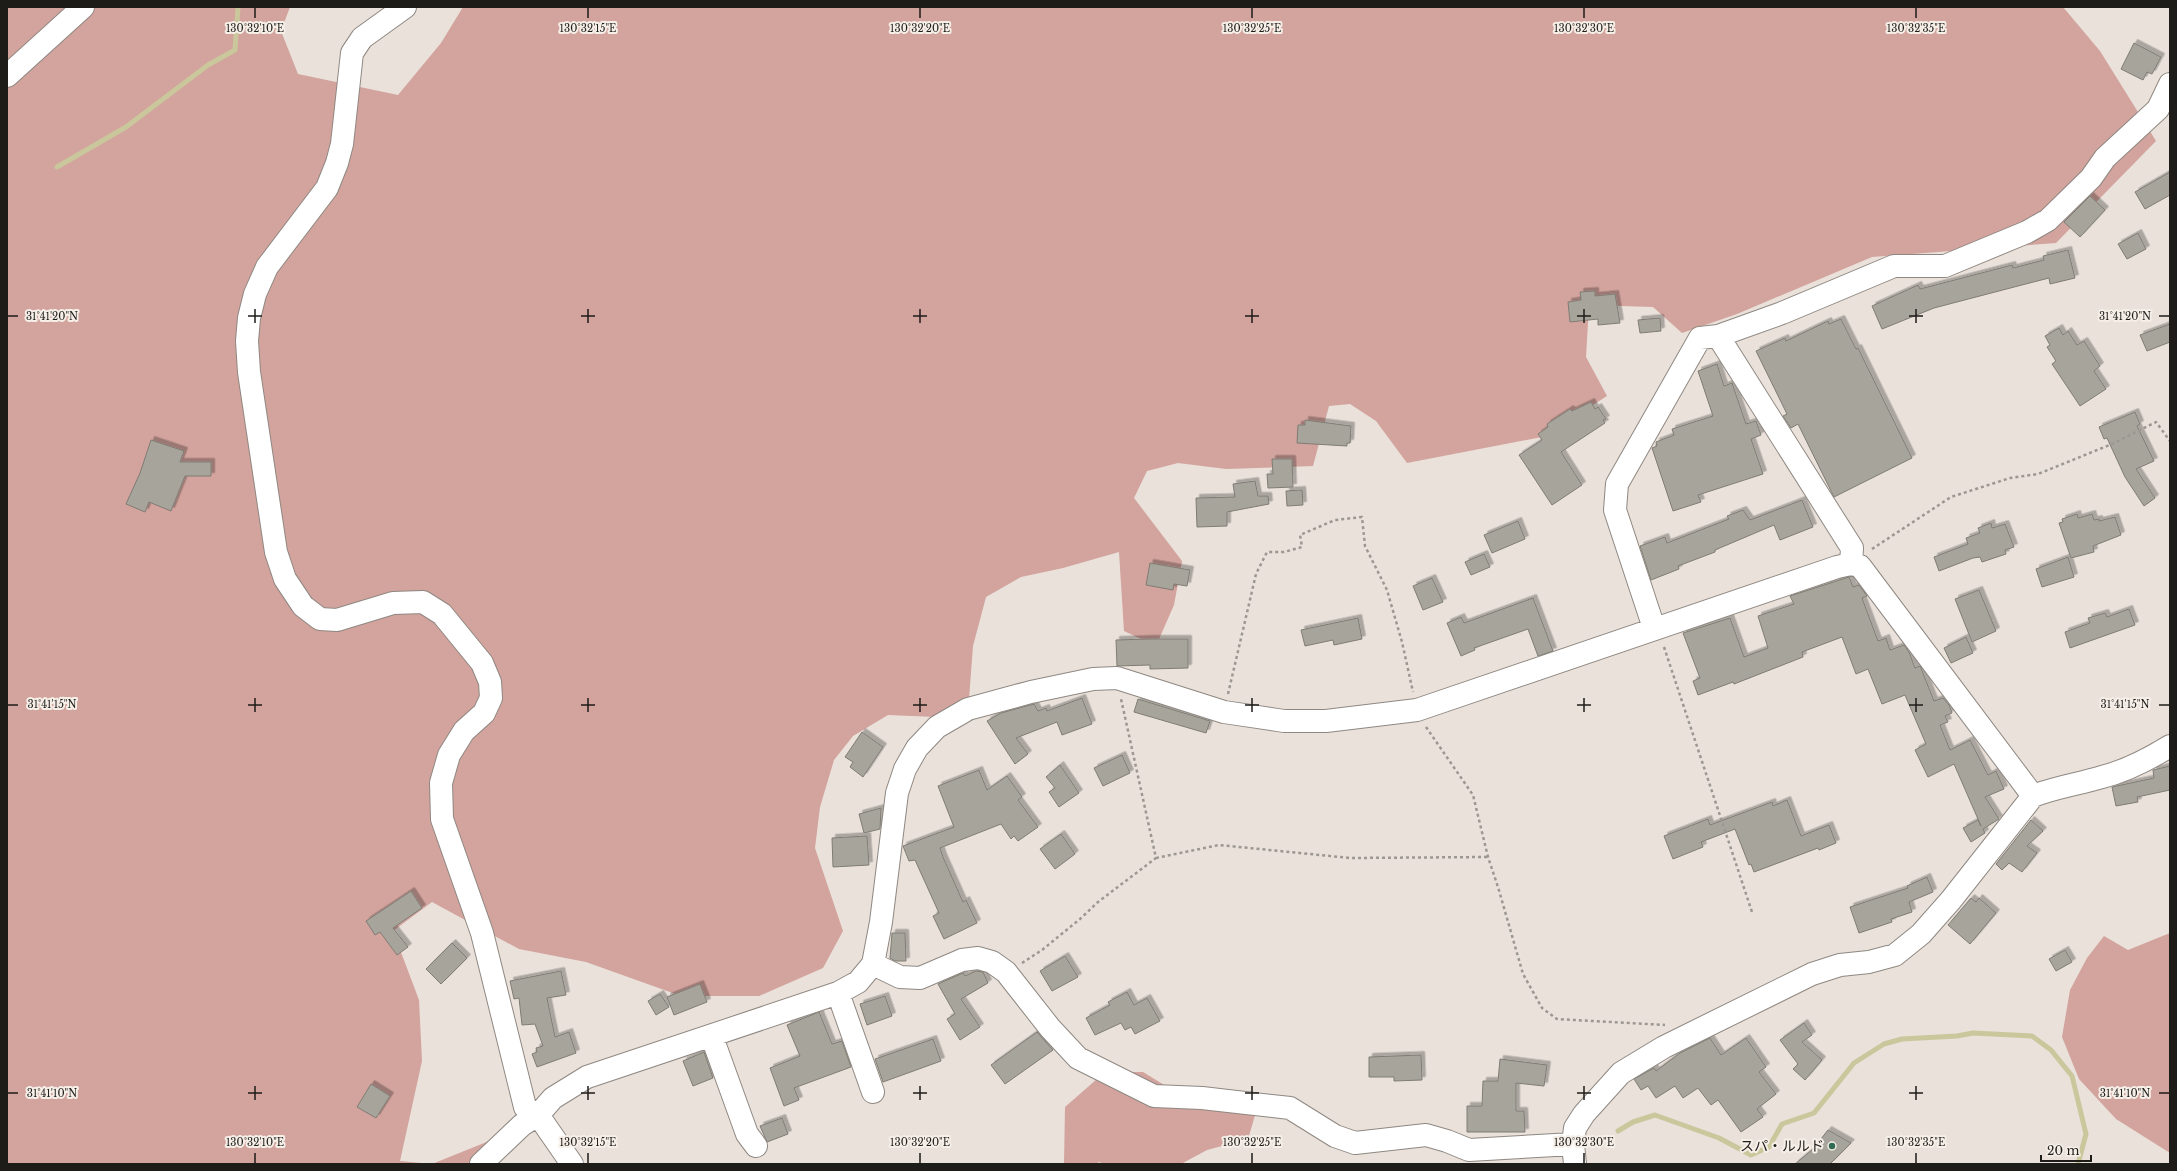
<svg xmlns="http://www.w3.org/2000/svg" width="2177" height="1171" font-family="'Libre Baskerville','Noto Sans JP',serif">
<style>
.forest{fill:#d3a39d}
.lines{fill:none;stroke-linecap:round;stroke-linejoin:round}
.stream{stroke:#c9c79b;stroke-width:5}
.building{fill:#a7a49c;stroke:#7f7c74;filter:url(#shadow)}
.minor-casing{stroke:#8f8882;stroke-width:24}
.path{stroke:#9d9792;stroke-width:2.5;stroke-dasharray:3 3;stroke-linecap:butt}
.minor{stroke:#fff;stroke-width:22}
.ticks{fill:none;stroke:#1e1c19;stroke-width:1.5}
.poi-dot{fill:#326b53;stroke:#f6efe8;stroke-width:1.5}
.labels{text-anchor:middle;stroke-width:4;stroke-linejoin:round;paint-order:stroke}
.poi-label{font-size:14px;fill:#1e1c19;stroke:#f6efe8;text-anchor:end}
.ticks-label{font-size:10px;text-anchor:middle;fill:#1e1c19;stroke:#f6efe8;stroke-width:4;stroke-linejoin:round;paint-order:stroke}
</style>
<defs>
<filter id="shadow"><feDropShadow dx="3.5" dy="-3.5" stdDeviation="0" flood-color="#0004"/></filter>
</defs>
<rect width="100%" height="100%" fill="#e9e1da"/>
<path class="forest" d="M7,7h283l-9,24 17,43 100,21 43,-52 22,-36h1600l37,44 56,90 -100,102 -184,14 -135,57 -55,19 -29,-26 -64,-2 -3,52 21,39 -65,41 -135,26 -31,-42 -26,-17 -21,2 -16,60 -87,3 -48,-6 -31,8 -13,27 48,63 -8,44 -18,41 -32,-15 -5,-79 -56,16 -42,9 -35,20 -13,49 -4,53 -33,18 -48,-2 -35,21 -19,24 -14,47 -5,41 28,83 -20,37 -64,28h-78l-95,-34 -67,-13 -87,-47 -39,29 26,69 3,61 -22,100 32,3 57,-23 -20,23h-462z
M2170,933v220l-54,-34 -37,-40 -17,-42 8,-47 17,-32 17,-22 24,14z
M1105,1072h38l31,19 82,21 -8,27 -41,11 -26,14h-77l-5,-2 -3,2h-32l1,-57z"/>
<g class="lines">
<path class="stream" d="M57,167l69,-40 82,-62 27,-15 3,-43
M1618,1131l15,-9 22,-7 64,23 32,17 18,-8 13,-23 32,-11 40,-50 30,-19 18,-5 55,-3 16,-3 59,3 19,14 21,26 14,58 -8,30"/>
</g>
<path class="building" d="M2134,43l27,14 -9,17 -5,-2 -4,8 -22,-11z
M2170,172v23l-25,14 -10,-17z
M2090,196l15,14 -25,27 -16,-15z
M2138,233l8,16 -19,10 -9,-15z
M2068,250l7,28 -25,6 -1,-6 -31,8 -84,22 -52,21 -10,-23 46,-21 2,4 92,-24 1,3 31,-8 -1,-4z
M1595,291v5l20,-2 5,29 -22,2v-6l-28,3 -2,-20 13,-2 -1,-8z
M1660,318l1,13 -21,2 -2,-13z
M1841,319l15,30 2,-1 54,110 -78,39 -36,-73 -7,4 -8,-12 4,-2 -31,-63 29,-13 1,3 42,-20 1,3z
M2170,324v18l-23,9 -7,-16z
M2059,328l4,7 5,-4 9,14 7,-4 16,25 -6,5 12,18 -26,17 -28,-42 4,-3 -9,-14 3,-2 -5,-9z
M1717,364l7,22 8,-3 14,41 10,-3 5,14 -10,4 12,35 -65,21 3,7 -28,9 -21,-63 5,-2 -1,-4 18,-7 -2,-6 41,-13 -15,-45z
M1591,402l4,7 3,-2 8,12 -3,1 2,3 -44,29 21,33 -30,20 -33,-50 23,-15 -4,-6 10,-7 -1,-3 23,-15 2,2z
M2135,412l5,12 -3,2 17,35 -18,8 19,29 -11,8 -19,-29 -18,-39 -3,1 -5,-12z
M1305,420l46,6 -1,17h-3v3l-50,-3 1,-18h7z
M151,440l33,11 -4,11h31v14h-26l-14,35 -22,-9 -4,10 -19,-8 14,-31z
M1272,459h20l1,28 -25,1 -1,-14h6z
M1255,481l3,15h10l1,8 -42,8v14l-30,1 -1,-29 39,-1 -2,-13z
M1302,490l1,15 -16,1 -1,-15z
M1802,500l11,27 -33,13 -6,-15 -59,25v2l-37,14 1,3 -28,11 -11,-34 25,-9 2,6 62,-24 -2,-3 16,-6 7,10z
M2077,514l1,4 14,-4 2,6 5,-1v2l16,-4 6,18 -28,11 1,6 -23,6 -12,-35 4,-1 -1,-3z
M1518,521l7,18 -33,14 -8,-18z
M1991,523l1,5 13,-4 9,23 -9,3 1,4 -24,8 -2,-5 -7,1 -34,13 -5,-14 34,-13 -2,-6 14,-5 -2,-5z
M1484,554l6,13 -19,8 -6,-13z
M2068,557l6,20 -32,10 -6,-18z
M1150,563l40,7 -3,16 -13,-2 -1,6 -27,-5z
M1849,577l4,10 6,-2 8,11 -5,2 16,43 8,-3 4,12 14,-5 5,7 6,16 5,-2 1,2 13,33 9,-3 6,7 3,8 -7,3 3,6 -8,3 10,25 20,-10 18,35 8,-4 8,18 -19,8 14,22 -16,10 2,4 -14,9 -8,-14 15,-8 3,6 -27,-62 -26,13 -13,-27 11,-6 -21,-49 -23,9 -14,-35 -12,5 -14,-37 -40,15 1,5 -69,27 -1,-2 -35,13 -5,-14 7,-3 -17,-45 47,-15 14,39 24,-9 -10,-32 36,-12 -4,-8z
M1432,578l11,24 -20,8 -10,-24z
M1979,590l17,41 -24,11 -17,-43z
M1533,598l20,53 -15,5 -10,-27 -54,19 1,2 -14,6 -14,-33 14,-6 3,6z
M2129,609l6,16 -65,23 -5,-16 25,-9 -2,-5 17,-5 2,4z
M1358,618l4,21 -28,6 -1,-5 -28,6 -4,-16z
M1966,637l7,16 -22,10 -7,-15z
M1149,639h39v29l-38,1v-4l-33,1 -1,-26z
M1082,698l10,26 -30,11 -5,-13 -41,16 12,16 -13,10 -28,-43 14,-8 33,-9 4,7 8,-3 1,3z
M1138,699l72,22 -4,12 -72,-21z
M862,732l21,15 -20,30 -13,-10 3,-5 -8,-5z
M1122,755l8,18 -27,13 -9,-18z
M1060,765l19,28 -20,14 -10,-15 6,-4 -9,-11z
M2170,766v24l-33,7 1,5 -22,4 -4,-19 42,-9 -1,-8z
M979,770l8,20 20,-14 15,21 -4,3 20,27 -20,14 -4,-5 -3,3 -10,-15 -61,24 3,9 20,45 3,-2 11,23 -33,16 -11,-23 6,-3 -24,-53 -6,1 -6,-15 51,-19 -16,-41z
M1787,800l14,36 28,-11 7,18 -17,7 -1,-2 -64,24 -3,-8 -2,1 -14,-36 -34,13 2,5 -30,12 -9,-23 44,-17 2,6 62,-23 1,4z
M881,808l-1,21 -16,4 -5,-19z
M2031,820l12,11 -16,15 10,7 -15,19 -13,-9 -7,7 -6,-6z
M1061,834l14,20 -20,15 -15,-20z
M867,836l2,29 -36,2 -1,-29z
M1927,877l6,15 -24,10 3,10 -21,7 1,3 -33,11 -9,-26 58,-19 -1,-2z
M411,891l11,17 -29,20 15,19 -11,8 -17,-23 -5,3 -9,-14z
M1971,898l5,4 3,-4 17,15 -26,31 -22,-19z
M892,933h13l1,28h-11l-5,-3z
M452,943l15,15 -26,26 -15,-15z
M2065,950l7,12 -16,9 -7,-12z
M1065,956l13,21 -26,14 -12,-20z
M561,971l5,24 -19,3 8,39 14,-5 7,21 -39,14 -5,-13 5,-2 -1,-4 7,-2 -8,-22 -13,1 -3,-27 -5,1 -4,-18z
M976,971l7,1 5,11 -27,16 19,28 -20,13 -13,-21 8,-5 -17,-30 25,-11 2,3z
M700,984l7,18 -33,13 -7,-18z
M1127,992l7,13 13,-7 13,23 -25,13 -4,-7 -6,3 -4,-7 -26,12 -9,-17 24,-13 -2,-3z
M660,994l9,13 -13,8 -8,-14z
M885,996l7,20 -25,9 -7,-21z
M819,1012l13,32 10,-3 9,26 -57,21 5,12 -15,6 -14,-38 30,-12 -13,-31z
M1804,1023l8,12 -10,7 20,18 -17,20 -12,-11 5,-5 -18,-24z
M1037,1032l16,18 -48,34 -14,-19z
M1710,1038l11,17 25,-17 20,29 -7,5 17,22 -19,15 6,8 -22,15 -23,-32 -7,5 -13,-17 -15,10 -8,-12 -19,12 -8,-12 -7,4 -7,-11 20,-11 2,3 24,-18z
M933,1039l8,22 -58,21 -8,-23z
M704,1052l9,26 -20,8 -10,-25z
M1421,1055l1,25 -28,1v-4h-25v-20z
M1500,1059l47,6 -3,21 -28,-3v28h8l1,21h-58v-26h15l1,-25h15z
M371,1084l19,12 -14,22 -19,-11z
M782,1118l6,16 -21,8 -7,-16z
M1828,1130l23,13 -21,21h-35l18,-15z"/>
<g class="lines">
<g class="minor-casing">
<path id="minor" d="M405,7l-43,31 -10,15 -10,91 -5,19 -10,25 -60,79 -12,27 -6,24 -2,23 2,31 27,180 9,27 18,27 17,13 17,1 56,-17 30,-1 19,12 40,49 8,19 1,16 -7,15 -20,18 -15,24 -8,28 1,36 40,114 43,174 13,8 34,49
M7,76l76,-69
M1851,564l1,-16 -134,-212 64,-23 112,-47h51l82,-34 21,-12 43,-42 14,-20 53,-49 12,-25
M1654,628l-39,-118 2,-26 83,-146 18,-2
M873,964l27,13 20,1 42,-18 16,-2 14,4 14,10 44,56 28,30 76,38 48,2 88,10 45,28 20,7 71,-8 21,6 22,9 104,-6
M838,993l35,99
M712,1037l35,97 9,12
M481,1164l41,-39 16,-10 15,-17 34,-21 251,-84 20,-11 15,-18 8,-42 16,-129 8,-24 12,-21 20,-21 31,-18 63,-17 62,-13 24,-1 107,34 60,9h42l91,-11 420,-143 14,-3 9,2 173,230
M1575,1164l-2,-20 2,-16 9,-14 37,-41 43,-26 148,-73 28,-9 29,-3 26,-7 26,-21 30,-34 82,-104c23,-9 46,-12 69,-19 24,-6 47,-18 68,-31"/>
</g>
<path class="path" d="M1872,549l79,-52 59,-19 28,-4 74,-30 44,-22 14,19
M1664,647l88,265
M1228,694l28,-120 11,-22h17l18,-5 -2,-12 35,-15 27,-3 3,29 22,44 15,52 11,50
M1426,727l47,68 15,62 10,30 25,87 19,34 15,11 108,6
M1156,858l63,-13 131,13 138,-1
M1022,963l20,-13 38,-31 18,-17 58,-44 -35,-159"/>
<use href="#minor" class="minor"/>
</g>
<path class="ticks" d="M255,8v10M588,8v10M920,8v10M1252,8v10M1584,8v10M1916,8v10M255,309v14M588,309v14M920,309v14M1252,309v14M1584,309v14M1916,309v14M8,316h10M248,316h14M581,316h14M913,316h14M1245,316h14M1577,316h14M1909,316h14M2159,316h10M255,698v14M588,698v14M920,698v14M1252,698v14M1584,698v14M1916,698v14M8,705h10M248,705h14M581,705h14M913,705h14M1245,705h14M1577,705h14M1909,705h14M2159,705h10M255,1086v14M588,1086v14M920,1086v14M1252,1086v14M1584,1086v14M1916,1086v14M8,1093h10M248,1093h14M581,1093h14M913,1093h14M1245,1093h14M1577,1093h14M1909,1093h14M2159,1093h10M255,1153v10M588,1153v10M920,1153v10M1252,1153v10M1584,1153v10M1916,1153v10"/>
<circle class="poi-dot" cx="1832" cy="1146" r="4"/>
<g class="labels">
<g class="poi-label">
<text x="1824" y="1151">スパ・ルルド</text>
</g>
</g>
<g class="ticks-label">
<text x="255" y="32">130°32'10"E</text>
<text x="588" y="32">130°32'15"E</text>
<text x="920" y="32">130°32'20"E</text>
<text x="1252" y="32">130°32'25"E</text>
<text x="1584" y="32">130°32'30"E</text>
<text x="1916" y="32">130°32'35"E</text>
<text x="52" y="320">31°41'20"N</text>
<text x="2125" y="320">31°41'20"N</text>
<text x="52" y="708">31°41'15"N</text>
<text x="2125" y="708">31°41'15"N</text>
<text x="52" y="1097">31°41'10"N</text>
<text x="2125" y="1097">31°41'10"N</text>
<text x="255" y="1146">130°32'10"E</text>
<text x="588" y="1146">130°32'15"E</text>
<text x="920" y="1146">130°32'20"E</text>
<text x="1252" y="1146">130°32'25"E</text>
<text x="1584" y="1146">130°32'30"E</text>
<text x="1916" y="1146">130°32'35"E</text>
</g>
<rect width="2177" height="1171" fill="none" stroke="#1e1c19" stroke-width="16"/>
<path d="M2041 1155v6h50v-6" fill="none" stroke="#1e1c19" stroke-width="2"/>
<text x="2047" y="1155" font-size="12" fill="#1e1c19" stroke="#f6efe8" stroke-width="3" paint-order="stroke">20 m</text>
</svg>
